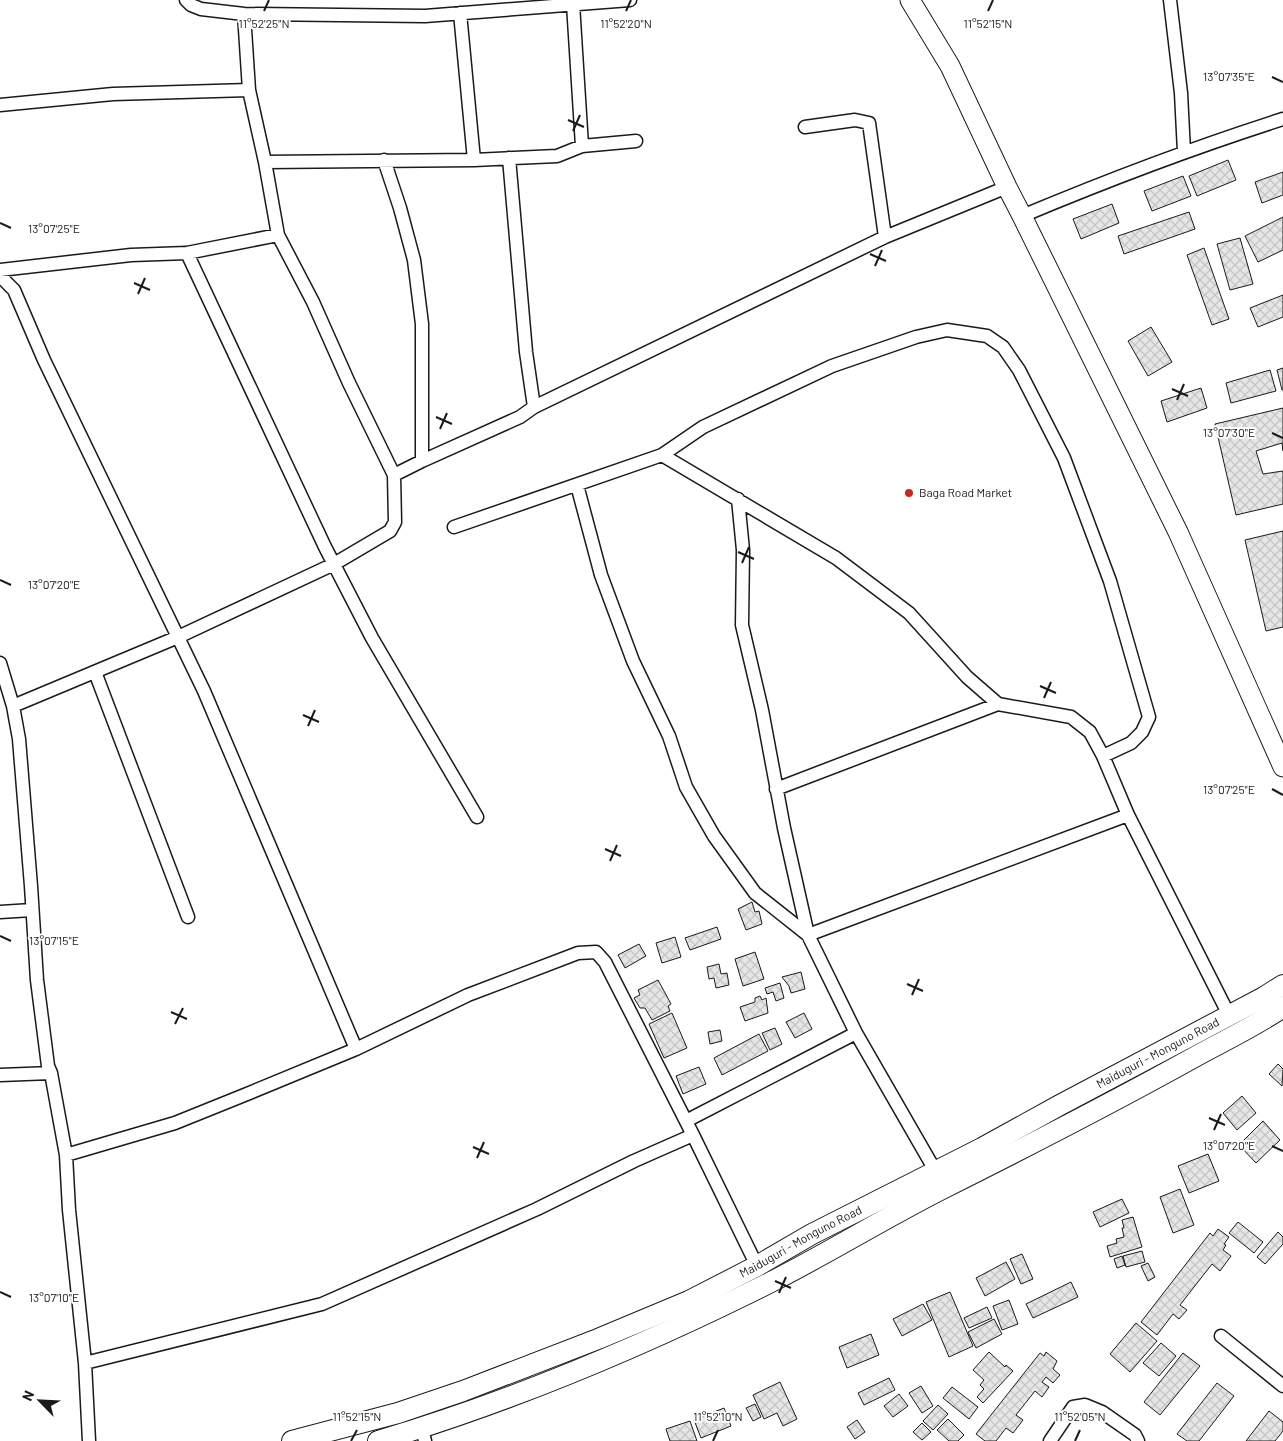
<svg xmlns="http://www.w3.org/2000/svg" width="1283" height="1441" font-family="Barlow,sans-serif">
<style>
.building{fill:url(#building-cross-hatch);stroke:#1a1a1a}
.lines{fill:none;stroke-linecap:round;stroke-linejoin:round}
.street-casing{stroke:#1a1a1a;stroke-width:15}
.secondary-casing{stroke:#1a1a1a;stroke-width:21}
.primary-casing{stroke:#1a1a1a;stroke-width:22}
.street{stroke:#fff;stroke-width:12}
.secondary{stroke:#fff;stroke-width:19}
.primary{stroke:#fff;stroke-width:20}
.ticks{fill:none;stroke:#1a1a1a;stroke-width:2}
.poi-dot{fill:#c62828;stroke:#fff;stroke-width:2}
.labels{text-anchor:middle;stroke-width:4;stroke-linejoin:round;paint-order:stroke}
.poi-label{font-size:12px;fill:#1a1a1a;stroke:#fff;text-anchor:start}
.street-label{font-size:12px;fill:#1a1a1a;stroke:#fff}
.ticks-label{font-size:12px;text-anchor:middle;fill:#1a1a1a;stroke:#fff;stroke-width:4;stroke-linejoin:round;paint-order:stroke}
</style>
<defs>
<pattern id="building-cross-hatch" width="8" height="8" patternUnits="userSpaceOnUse" patternTransform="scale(1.25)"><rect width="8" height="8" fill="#e6e6e6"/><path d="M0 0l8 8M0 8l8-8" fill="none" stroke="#c5c5c5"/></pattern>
</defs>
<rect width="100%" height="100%" fill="#fff"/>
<path class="building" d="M1228,160l8,20 -39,16 -8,-20z
M1283,172v23l-21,8 -7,-21z
M1183,176l8,20 -39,15 -8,-20z
M1112,204l7,19 -38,16 -8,-20z
M1189,212l6,17 -71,25 -6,-18z
M1283,217v33l-25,12 -13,-26z
M1240,238l13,46 -23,6 -13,-46z
M1204,248l25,71 -17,6 -25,-70z
M1283,295v22l-25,10 -8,-19z
M1151,327l21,35 -24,14 -20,-35z
M1283,368v22h-1l-5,-20z
M1270,370l6,21 -45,12 -5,-20z
M1201,388l6,20 -40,14 -6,-21z
M1283,408v43l-1,-8 -26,8 7,23 20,-3v33l-47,11 -21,-91z
M1283,531v96l-17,4 -21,-91z
M752,902l3,10 4,-1 3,13 -16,6 -8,-21z
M717,927l4,12 -31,11 -5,-12z
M675,937l6,20 -19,6 -6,-20z
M639,944l7,12 -21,12 -7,-13z
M755,952l9,27 -21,7 -8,-27z
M719,964l2,10 6,-1 2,12 -13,3 -2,-10 -5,1 -2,-12z
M801,972l4,17 -14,4 -2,-7 -7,-9z
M658,980l13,24 -3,2 2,5 -18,9 -7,-12h-5l-6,-10 6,-3 -2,-5z
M780,983l4,15 -8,3 -3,-9 -6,2 -2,-6z
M760,996l2,4 4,-2 2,15 -23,8 -5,-14 15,-5v-4z
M672,1013l15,35 -23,10 -15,-34z
M804,1013l8,16 -17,9 -9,-16z
M775,1028l7,16 -12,6 -8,-17z
M720,1030l2,11 -12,3 -2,-12z
M759,1034l9,17 -46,24 -8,-17z
M1278,1064l5,5 -1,17 -13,-12z
M699,1067l7,17 -23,10 -7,-18z
M1242,1096l14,17 -19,17 -14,-17z
M1263,1121l17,19 -24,23 -17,-18z
M1208,1154l11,27 -30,12 -11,-27z
M1180,1189l14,36 -21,8 -13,-36z
M1122,1199l7,14 -29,14 -7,-15z
M1133,1217l9,30 -32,10 -3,-11 10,-3 -1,-4 8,-2 -2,-9h2l-2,-8z
M1238,1222l25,20 -9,11 -25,-20z
M1218,1229l11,8 -5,7 2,1 -3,5 8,6 -11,15 -8,-7 -32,41 7,5 -8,9 -6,-5 -16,21 -16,-13 69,-89 3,3z
M1278,1232l5,5v7l-18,20 -8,-7z
M1142,1251l3,11 -19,5 -3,-11z
M1022,1254l11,25 -12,5 -11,-25z
M1122,1256l3,9 -8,3 -3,-9z
M1006,1262l9,17 -30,17 -9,-18z
M1148,1263l7,14 -7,4 -7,-15z
M1071,1282l7,15 -45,21 -7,-14z
M950,1292l23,54 -24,11 -23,-55z
M1009,1300l9,24 -16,6 -9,-24z
M923,1304l9,16 -30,16 -9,-17z
M987,1307l5,11 -23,10 -5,-10z
M994,1319l8,15 -26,14 -8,-16z
M1136,1323l21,18 -27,31 -20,-18z
M871,1334l8,21 -32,13 -8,-21z
M1161,1343l15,13 -17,20 -16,-13z
M989,1352l16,15 1,-2 7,6 -30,32 -6,-6 7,-8 -4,-4 4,-5 -11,-10z
M1046,1352l11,9 -4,8 7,6 -7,8 -7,-6 -4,5 7,5 -7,10 -7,-6 -19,24 7,5 -10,13 -7,-5 -10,13h-11l-9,-7 64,-81 4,3z
M1183,1353l17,13 -40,49 -16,-13z
M889,1378l6,12 -31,15 -6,-12z
M780,1382l17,37 -14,7 -6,-13 -13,6 -11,-24z
M1217,1383l17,13 -35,45h-12l-10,-7z
M921,1386l12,20 -11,7 -13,-20z
M952,1387l26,20 -9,12 -26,-21z
M899,1394l9,12 -15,11 -9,-11z
M755,1404l6,13 -8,4 -7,-13z
M938,1405l10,9 -15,16 -10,-9z
M724,1408l7,18 -30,12 -7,-18z
M1269,1411l14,11v9l-8,10h-29z
M948,1419l16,16 -6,6h-9l-12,-11z
M857,1420l8,12 -10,7 -8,-12z
M690,1421l7,20h-27l-4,-12z
M922,1423l9,9 -9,8 -9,-8z"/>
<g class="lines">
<g class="street-casing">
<path id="street" d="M186,0l5,5 10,4 43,5 181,2 205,-16
M1170,0l11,93 3,59
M573,4l9,142
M460,13l14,147
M0,105l113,-11 136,-4
M805,127l50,-7 14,3 16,114
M509,158l17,194 8,55
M384,160l16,48 14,52 8,64v137
M265,162l209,-2 83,-4 25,-10 54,-5
M1022,216c86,-36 173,-69 261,-97
M187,253l138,294 47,91 105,179
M0,270l131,-15 56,-2 91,-18
M0,276l14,14 30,70 160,331 152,358
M662,455l174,103 73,55 58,64 31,27
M394,475l28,-14 98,-44 14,-10 351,-170 122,-50
M577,485l24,90 32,86 36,75 17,51 28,49 41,57 53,42
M738,499l5,51 -1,75 20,85 22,118 24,107 48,98 80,139
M454,527l208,-72 41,-28 129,-61 84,-29 31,-7 40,6 16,11 16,23 45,88 46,123 39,136 -7,15 -11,11 -28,13
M0,663l13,43 6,33 12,147 6,94 11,86 3,7 15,82 3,55 16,153 4,78
M95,672l93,245
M13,706l165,-69 156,-73 56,-33 5,-9 -1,-47 -45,-92 -36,-81 -35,-67 -13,-73 -16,-72 -5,-76
M776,789l222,-85 73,13 19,15 13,24 25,59 101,200
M0,912l32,-2
M808,935l320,-120
M0,1075l51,-2
M686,1121l170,-88
M66,1155l109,-32 72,-29 109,-45 112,-54 110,-42 18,-1 9,10 88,173 64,131
M1221,1336l62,50
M85,1363l237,-59 215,-95 97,-48 59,-26
M422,1428l3,13
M1050,1441l23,-34 12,-2 17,7 33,23 3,6"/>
</g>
<g class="secondary-casing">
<path id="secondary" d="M910,0l40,66 57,121 15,29 156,316 105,235"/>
</g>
<g class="primary-casing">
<g id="primary">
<path id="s1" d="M292,1441l106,-28 65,-22 135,-52 91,-38 68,-35 55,-32 170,-86 78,-43 204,-108 19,-12"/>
<path d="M378,1441c135,-40 267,-96 393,-159 57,-29 112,-63 169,-92 84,-42 168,-85 251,-131 30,-17 63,-32 92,-52"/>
</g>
</g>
<use href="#street" class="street"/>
<use href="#secondary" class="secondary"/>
<use href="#primary" class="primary"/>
</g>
<path class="ticks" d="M264,11l5,-11M626,11l5,-11M988,11l5,-11M1272,77l11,5M568,120l16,7M573,131l7,-16M0,223l11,5M870,254l16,7M875,266l7,-16M134,283l16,7M138,294l7,-16M1172,389l16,7M1177,400l7,-16M436,417l16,7M440,429l7,-16M1272,433l11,5M738,552l16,7M742,563l7,-16M0,580l11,5M1040,686l16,7M1044,698l7,-16M303,715l16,7M308,726l7,-16M1272,789l11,6M605,849l16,7M610,861l7,-16M0,936l11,5M907,984l16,7M912,995l7,-16M171,1012l16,7M175,1024l8,-16M1209,1118l16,7M1214,1130l7,-16M1272,1146l11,5M473,1147l16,7M477,1158l7,-16M775,1281l16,7M0,1292l11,5M779,1293l7,-16M351,1441l6,-11M713,1441l5,-11M1075,1441l5,-11"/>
<circle class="poi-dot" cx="909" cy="493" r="5"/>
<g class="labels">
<g class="poi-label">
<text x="919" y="497">Baga Road Market</text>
</g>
<g class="street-label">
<text dy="4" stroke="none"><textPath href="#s1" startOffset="952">Maiduguri - Monguno Road</textPath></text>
<text dy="4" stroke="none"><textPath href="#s1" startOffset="548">Maiduguri - Monguno Road</textPath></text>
</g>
</g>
<g class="ticks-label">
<text x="626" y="28">11°52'20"N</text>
<text x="988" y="28">11°52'15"N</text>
<text x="264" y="28">11°52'25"N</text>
<text x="1229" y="81">13°07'35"E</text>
<text x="54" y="233">13°07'25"E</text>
<text x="1229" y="437">13°07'30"E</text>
<text x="54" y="589">13°07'20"E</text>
<text x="1229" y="794">13°07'25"E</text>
<text x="54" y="945">13°07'15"E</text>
<text x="1229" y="1150">13°07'20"E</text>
<text x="54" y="1302">13°07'10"E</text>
<text x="357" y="1421">11°52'15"N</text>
<text x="718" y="1421">11°52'10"N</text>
<text x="1080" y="1421">11°52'05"N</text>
</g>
<g transform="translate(40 1401) rotate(294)" stroke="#ffffff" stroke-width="4" paint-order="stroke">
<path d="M0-4L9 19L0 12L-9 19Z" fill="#1a1a1a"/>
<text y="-8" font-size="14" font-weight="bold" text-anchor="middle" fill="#1a1a1a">N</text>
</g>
</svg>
